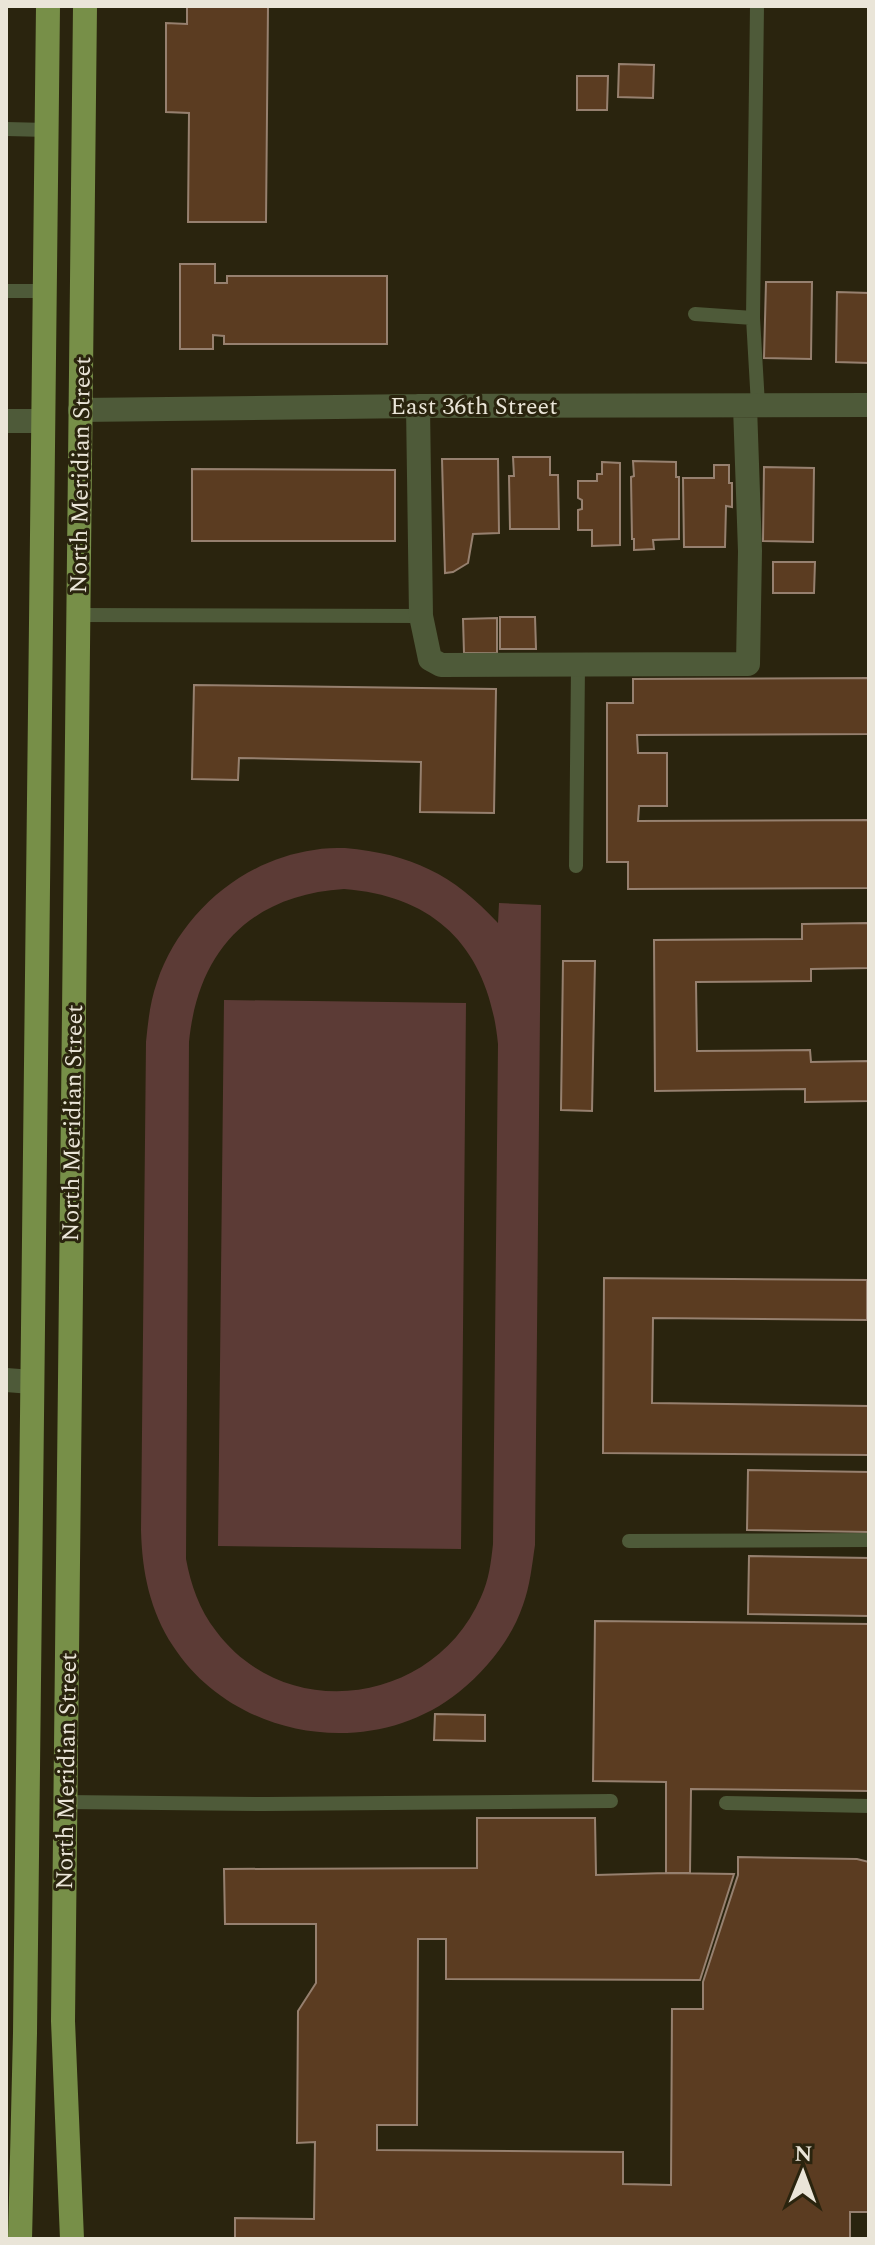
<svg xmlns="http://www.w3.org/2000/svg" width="875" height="2245" font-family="Spectral,serif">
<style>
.green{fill:#5c3b36;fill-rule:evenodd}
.building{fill:#5b3c21;stroke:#96806f;stroke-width:2}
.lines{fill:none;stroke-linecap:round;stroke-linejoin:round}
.lane{stroke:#4e5a39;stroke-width:14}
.street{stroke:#4e5a39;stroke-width:24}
.primary{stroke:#778f48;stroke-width:24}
.labels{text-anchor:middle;stroke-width:6;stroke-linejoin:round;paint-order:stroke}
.street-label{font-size:24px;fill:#eae5d8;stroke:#2a240e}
</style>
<rect width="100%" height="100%" fill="#2a240e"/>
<path class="green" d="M345,848c66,6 108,26 153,75l1,-20 42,2 -6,640c-3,20 -5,41 -12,60 -12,35 -36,64 -64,87 -87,70 -225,48 -286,-46 -23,-35 -31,-74 -32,-116l5,-488c2,-20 4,-40 11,-60 23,-68 85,-122 157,-132 10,-2 21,-2 31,-2zM344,889c94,7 145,62 154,155l-5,500c-2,18 -4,36 -12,53 -46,107 -194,129 -265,34 -17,-22 -25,-46 -30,-72l3,-517c9,-92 62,-147 155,-153z
M224,1000l242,3 -5,546 -243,-3z"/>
<path class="building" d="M187,6h81l-2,216h-78l1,-109 -23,-1v-89l21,1z
M619,64l35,1 -1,33 -35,-1z
M577,76h31l-1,34h-30z
M180,264h35v19h12v-7h160v68h-163v-8l-11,-1v14h-33z
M766,282h46l-1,77 -47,-1z
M837,292l32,1v70l-33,-1z
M513,457h37v18h8l1,54h-49l-1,-53h5z
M442,459h56l1,74 -26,1 -5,29 -15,9 -8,1z
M633,461l43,1v15h3v62l-26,1 1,9 -20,1v-11h-2l-1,-62 3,-1z
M602,462l18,1v82l-28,1v-16h-14v-20l4,-1v-9l-4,-2v-17h19v-7h5z
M714,465h15v18h3v24l-6,-1 -1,41h-41l-1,-69h31z
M764,467l50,1 -1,74 -50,-1z
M192,469l203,1v71h-203z
M773,562h42l-1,31h-41z
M500,617h35l1,32h-36z
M497,618v35h-33l-1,-34z
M869,678v56l-232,1 1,18h29v53h-28l-1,15 231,-1v68l-241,1v-27h-21v-159h26v-24z
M194,685l302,4 -2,124 -74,-1 1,-50 -182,-4 -1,22 -46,-1z
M869,923v45l-58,1v12l-115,1 1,69 113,-1 1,12 58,-1v40l-64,1v-13l-150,2 -1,-151 148,-1v-15z
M563,961h32l-3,150 -31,-1z
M604,1278l263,2v40l-214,-2 -1,85 217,3v49l-266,-2z
M748,1470l121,2v60l-122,-2z
M749,1556l120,2v58l-121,-2z
M595,1621l274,3v167l-178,-2 -1,84h-24v-91l-73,-1z
M435,1714l50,1v26l-51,-1z
M477,1818h118l1,57 70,-2 68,1 -34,106 -254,-1v-40h-28l-1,186h-40v25l246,2v32l48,1 1,-176h31v-27l35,-107v-18l119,2 12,3v350h-19v27h-615v-21l79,1 1,-77 -18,1 1,-132 18,-28v-59h-91l-1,-55 253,-1z"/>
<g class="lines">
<path class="lane" d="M6,129l41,1
M6,291h39
M695,314l58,4 5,87
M753,318l4,-312
M78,615l343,1
M576,866l2,-200
M629,1541l240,-1
M65,1802l201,2 345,-3
M726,1803l143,3"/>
<path class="street" d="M418,406l3,210 9,43 11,6 307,-1 2,-113 -5,-145
M80,410l338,-4 451,-1
M6,421h37
M6,1380l26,2"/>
<path class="primary" d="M20,2239l5,-206 23,-2027
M72,2239l-9,-218 22,-2015"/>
</g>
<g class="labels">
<g class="street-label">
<text x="474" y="414">East 36th Street</text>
<text transform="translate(80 475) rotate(-89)" y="8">North Meridian Street</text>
<text transform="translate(72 1123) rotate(-89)" y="8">North Meridian Street</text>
<text transform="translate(66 1771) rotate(-89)" y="8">North Meridian Street</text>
</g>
</g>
<rect width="875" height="2245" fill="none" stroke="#eae5d8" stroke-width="16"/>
<g transform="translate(803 2173) rotate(1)" stroke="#2a240e" stroke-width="6" paint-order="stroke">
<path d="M0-6L14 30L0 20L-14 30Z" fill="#eae5d8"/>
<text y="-12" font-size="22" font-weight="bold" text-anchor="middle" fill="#eae5d8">N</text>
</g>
</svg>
